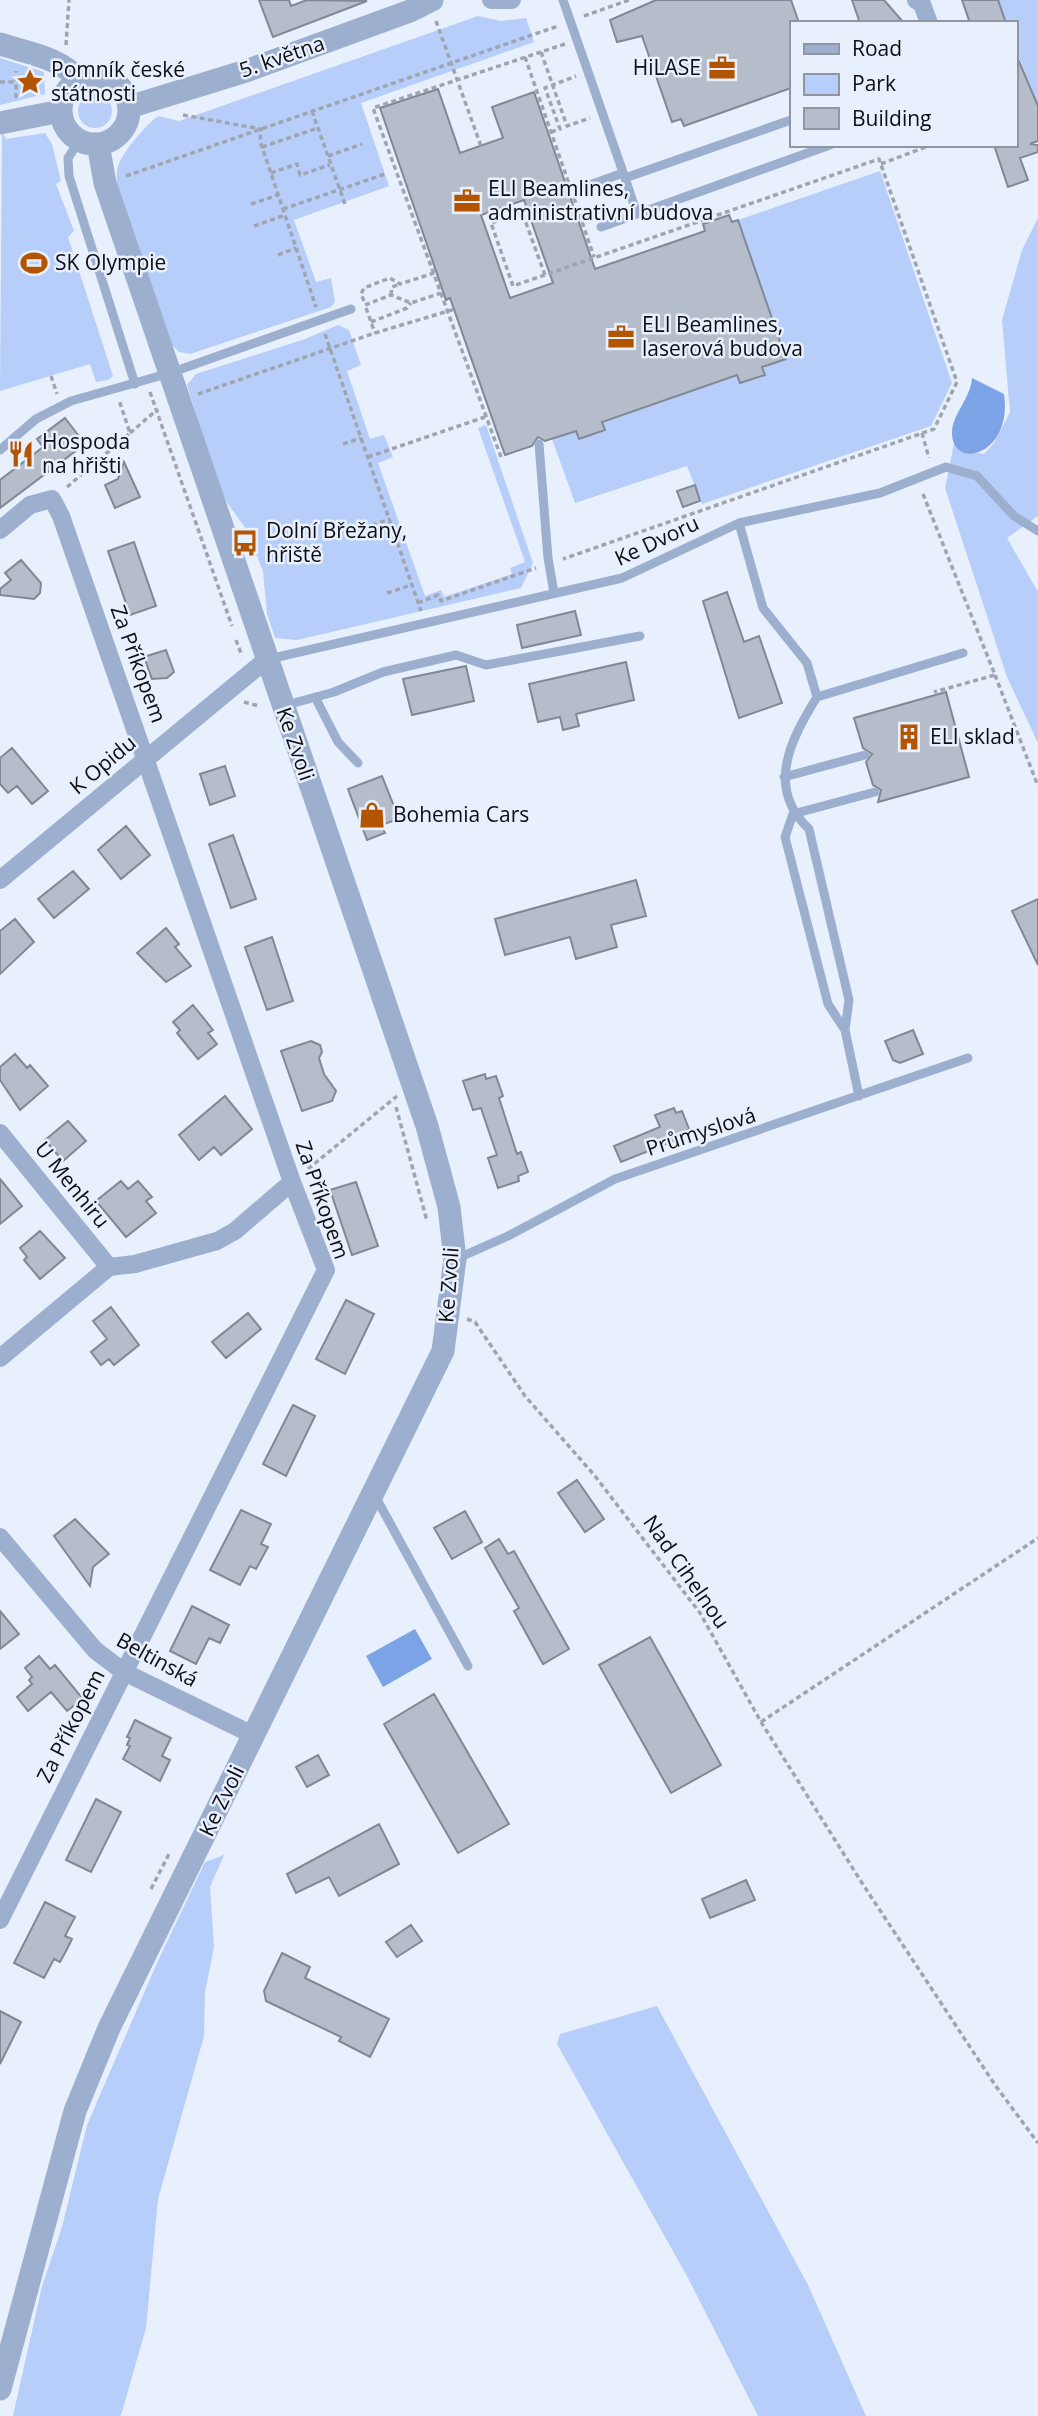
<svg xmlns="http://www.w3.org/2000/svg" width="1038" height="2416" font-family="'Open Sans',sans-serif">
<style>
.green{fill:#b6cef9}
.water{fill:#7da3e7}
.building{fill:#b5bdca;stroke:#818895;stroke-width:2;fill-rule:evenodd}
.lines{fill:none;stroke-linecap:round;stroke-linejoin:round}
.path{stroke:#9fa5af;stroke-width:3.5;stroke-dasharray:5 3.5;stroke-linecap:butt}
.service{stroke:#9dafce;stroke-width:9}
.minor{stroke:#9dafce;stroke-width:18}
.tertiary{stroke:#9dafce;stroke-width:23}
.labels{text-anchor:middle;stroke-width:5;stroke-linejoin:round;paint-order:stroke}
.street-label{font-size:21px;fill:#0c0e12;stroke:#e8f0fd}
.poi-label{font-size:21px;fill:#0c0e12;stroke:#e8f0fd;text-anchor:start}
</style>
<rect width="100%" height="100%" fill="#e8f0fd"/>
<path class="green" d="M998,0h40v106l-23,-59v-24h-9z
M478,16l23,5 25,-3 8,24 -173,61 28,83 -95,34 22,62 15,-4 4,24 -4,5 -141,47 -11,-2 -7,-7c-12,-36 -25,-71 -37,-107 -7,-20 -20,-45 -18,-67 1,-15 29,-46 41,-55l21,5z
M0,58l44,14 1,22 -45,11z
M78 111a17 17 0 1 1 34 0a17 17 0 1 1-34 0Z
M2,132l4,7 39,-6 7,11 9,37 -5,3 18,47 -6,6 45,139 -5,4 -12,2 -6,-18 -90,27z
M880,171l72,212 -21,43 -229,78 -15,-38 -112,37 -23,-64 24,-8 4,8 24,-9 -2,-8 135,-47 3,8 25,-8 -27,-155z
M1038,218v298l-31,22 31,54v151l-31,-66 -62,-189 9,-44 5,6 25,4 10,-11 16,-31 -8,-92 20,-70z
M338,325l11,5 12,35 -14,6 23,68 14,-4 9,22 -15,6 47,133 16,-6 3,7 68,-23 -2,-6 15,-6 -47,-134 8,-3 47,138 -12,25 -224,52 -22,-2 -8,-24 -4,-43 -17,-42 -25,-35 -34,-109 9,-11 109,-35z
M224,1855l-14,32 4,60 -9,45 -1,44 -46,163 -12,129 -24,84 -2,4h-107l29,-130 20,-59 25,-102 70,-162 48,-101z
M657,2006l151,279 58,131h-108l-70,-138 -131,-234 3,-10z"/>
<path class="water" d="M972,378l32,16c9,62 -52,77 -52,39 0,-19 19,-35 20,-55z
M415,1629l17,30 -49,28 -17,-31z"/>
<path class="building" d="M259,0h30l2,6 16,-6 60,1 -94,36z
M656,0h135l8,23h-8v65l-107,38 -3,-7 -9,3 -30,-86 -25,6 -7,-22z
M852,0h32l20,23h-44z
M962,0h36l8,23h-36z
M1015,52l23,54v35l-8,3 8,1v7l-18,6 8,22 -20,7 -14,-42h21z
M438,89l22,64 43,-15 -11,-31 42,-15 61,177 110,-38 -2,-7 26,-9 3,7 6,-2 48,139 -24,8 3,8 -25,8 -3,-8 -135,47 3,8 -26,9 -3,-8 -31,10 -7,-4 -6,9 -27,9 -55,-157 -4,2 -66,-192zM524,200l29,83 -43,15 -29,-83z
M65,418l20,26 -85,64v-28l43,-33 -6,-8z
M124,462l16,35 -25,11 -10,-23 13,-6z
M695,485l5,16 -17,6 -6,-16z
M134,542l22,64 -26,9 -22,-64z
M21,560l20,23 -1,10 -6,6 -34,-4v-6l11,-9 -6,-7z
M727,592l17,50 15,-6 23,67 -43,15 -36,-117z
M575,611l6,24 -59,13 -5,-23z
M166,650l8,22 -7,6 -15,1 -8,-22z
M626,662l8,38 -58,14 3,12 -16,4 -3,-13 -22,5 -9,-38z
M466,666l8,35 -62,14 -9,-36z
M946,692l23,85 -91,25 3,-12 -8,-5 -7,-23 6,-8 -9,-6 -9,-30z
M12,748l36,43 -16,13 -15,-18 -9,7 -8,-9v-26z
M225,766l10,30 -25,9 -10,-31z
M382,776l17,43 -18,6 4,8 -18,7 -19,-51z
M126,826l24,29 -29,24 -23,-29z
M233,835l23,64 -25,9 -22,-64z
M73,871l16,18 -35,29 -16,-19z
M636,880l10,36 -35,9 6,22 -41,12 -6,-22 -65,18 -10,-36z
M1038,899v66l-26,-54z
M15,919l19,23 -34,32v-43z
M166,928l13,16 -4,3 16,19 -25,16 -29,-29z
M272,937l21,64 -26,9 -22,-63z
M193,1005l20,25 -5,3 9,11 -19,15 -21,-26 3,-3 -7,-8z
M913,1030l10,24 -23,9 -7,-3 -8,-19z
M311,1041l9,4 2,7 -3,6 5,16 12,17 -4,10 -30,10 -21,-60z
M15,1054l12,14 3,-3 18,21 -28,24 -20,-30v-13z
M485,1074l1,5 10,-3 7,20 -4,2 18,56 4,-2 7,20 -10,4 1,5 -21,7 -10,-30 9,-3 -8,-23 -8,-24 -8,2 -10,-29z
M225,1096l27,33 -31,26 -7,-8 -15,13 -20,-25z
M674,1108l2,5 6,-2 7,18 -5,3 2,4 -65,26 -7,-16 46,-19 -5,-12z
M68,1121l18,20 -23,20 -18,-21z
M0,1179l22,27 -22,18z
M121,1181l7,8 10,-8 14,16 -6,4 10,12 -30,24 -30,-36z
M356,1182l22,64 -26,9 -22,-65z
M40,1231l25,27 -25,21 -16,-19 3,-3 -7,-9z
M346,1300l28,14 -29,60 -29,-15z
M111,1307l28,38 -25,20 -5,-6 -8,6 -10,-13 16,-13 -14,-18z
M248,1313l13,16 -35,29 -14,-16z
M293,1405l22,11 -29,60 -23,-12z
M577,1480l27,39 -19,13 -27,-39z
M241,1510l30,14 -10,20 7,3 -12,22 -6,-3 -10,19 -30,-15z
M465,1511l17,31 -30,17 -18,-31z
M75,1519l34,35 -16,13 -3,19 -36,-50z
M499,1539l9,15 6,-3 55,98 -26,15 -29,-53 5,-3 -34,-60z
M192,1606l37,19 -9,18 -11,-5 -13,26 -26,-13z
M0,1611l19,23 -19,15z
M650,1637l71,128 -50,28 -72,-128z
M39,1656l11,13 5,-4 28,34 -16,12 -16,-19 -23,19 -11,-14 15,-13 -3,-4 3,-3 -7,-9z
M434,1694l75,130 -51,29 -74,-129z
M135,1720l36,18 -9,18 8,4 -10,21 -37,-22 7,-13 -3,-1 3,-7 -3,-1z
M318,1755l11,20 -22,12 -11,-20z
M96,1799l25,13 -30,60 -25,-12z
M379,1824l20,40 -60,32 -10,-19 -33,16 -9,-19z
M746,1880l9,20 -45,18 -8,-19z
M45,1902l30,15 -10,19 7,3 -6,12 -6,11 -6,-3 -10,19 -30,-15z
M411,1925l11,16 -25,16 -11,-15z
M282,1953l28,14 -5,11 84,41 -19,38 -31,-16 2,-4 -75,-36 -2,-10z
M0,2011l21,11 -21,42z"/>
<g class="lines">
<path class="path" d="M584,16l45,-16
M436,21l45,125
M565,44l-24,8 26,74 23,-8
M66,45l3,-45
M525,57l44,127
M0,82h14
M16,98v-27
M312,111l34,96
M183,115l78,14 -1,12 56,166
M551,132l9,-3 -15,-41 31,-12
M262,147l56,-19
M328,156l34,-12
M881,164l50,-19
M271,173l26,-9 3,11 30,-10
M126,176l432,-150
M574,198l20,59
M251,204l27,-9
M283,209l102,-35
M254,226l31,-11
M278,255l18,-7
M545,275l-23,-63 -31,11 22,63 366,-127 78,223 -23,47 -371,130
M391,295l1,-8 8,-3
M364,301l-3,-7 3,-6 26,-10 10,6 34,-11
M365,305l26,-10 20,8 30,-10
M366,308l9,25
M371,322l36,-14 4,-5
M325,334l96,277
M51,376l6,18
M150,392l82,234
M198,394l177,-61 80,-24
M130,433l28,-24
M922,433l7,25
M343,444l18,-6
M368,457l117,-40
M501,457l-128,-349 168,-56
M67,487l63,-54 -11,-33
M923,494l72,181 -61,17
M356,531l34,-12
M387,593l24,-8
M418,603l20,-8 3,6 95,-33
M236,640l6,16
M995,675l43,111
M244,702l15,4
M396,1107l31,114
M308,1169l89,-73
M467,1319l8,3 50,74 70,80 105,137 61,109 101,161 133,202 43,58
M761,1722l277,-184
M151,1889l18,-35"/>
<path class="service" d="M563,0l62,178 166,-58
M79,141l-11,17 1,18 66,208
M625,178l12,36
M584,187l39,-14
M601,227l229,-82
M539,444l9,114 6,35
M0,450l36,-31 35,-18 99,-28 181,-64
M739,523l24,85 44,55 10,34c-26,42 -52,91 -8,132l40,171 -4,30
M269,659l353,-81 117,-55 141,-30 66,-26 31,9 37,40 24,15
M315,697l23,45 20,21
M817,697l146,-44
M283,706l51,-14 49,-20 73,-17 30,10 154,-29
M784,777l81,-22
M793,814l-8,23 43,167 17,26 14,66
M793,814l82,-22
M456,1259l52,-23 107,-57 353,-121
M374,1494l94,172"/>
<path class="minor" d="M491,0h21
M916,0l6,4 7,19
M0,530l30,-25 22,-6 9,17 231,666 34,88 -326,650
M0,880l267,-221
M0,1133l109,134
M0,1358l109,-91 26,-3 82,-23 18,-10 57,-49
M0,1537l95,113 29,22 131,64"/>
<path class="tertiary" d="M0,44c27,9 60,13 79,36
M61 110a34 34 0 1 1 68 0a34 34 0 1 1-68 0Z
M129,107l117,-36 164,-60 22,-11
M0,123l61,-12
M0,2389l75,-278 34,-83 334,-677 12,-92 -6,-52 -22,-81 -322,-943 -7,-39"/>
</g>
<defs>
<g id="office-bare" transform="scale(2.1)"><path d="M-6-3h4V-5.5h4V-3h4V5H-6ZM-1-4.5V-3h2v-1.5ZM-6 0V1H6V0Z" fill="#b25400" stroke="#e8f0fd" stroke-width="2.5" paint-order="stroke"/></g>
<g id="sight-bare" transform="scale(2.1)"><path d="M0-6L1.8-2.2L6-1.7L2.9 1.2L3.7 5.4L0 3.3L-3.7 5.4L-2.9 1.2L-6-1.7L-1.8-2.2Z" fill="#b25400" stroke="#e8f0fd" stroke-width="2.5" paint-order="stroke"/></g>
<g id="stadium-bare" transform="scale(2.1)"><path d="M0-5a6.5 5 0 1 0 0 10a6.5 5 0 1 0 0-10ZM-3.5-1.8h7v3.6h-7Z" fill="#b25400" stroke="#e8f0fd" stroke-width="2.5" paint-order="stroke"/></g>
<g id="restaurant-bare" transform="scale(2.1)"><path d="M-5-6h1v4h1v-4h1v4h1v-4h1v5L-1.5 .5V6h-2V.5L-5-1ZM5-6V6H3V1.5H1.5Q1.5-4 5-6Z" fill="#b25400" stroke="#e8f0fd" stroke-width="2.5" paint-order="stroke"/></g>
<g id="bus-bare" transform="scale(2.1)"><path d="M-5-6H5V4H4V6H2V4H-2V6H-4V4H-5ZM-3.5-4V0h7V-4ZM-3.5 1.2v1.5H-2V1.2ZM2 1.2v1.5H3.5V1.2Z" fill="#b25400" stroke="#e8f0fd" stroke-width="2.5" paint-order="stroke"/></g>
<g id="building-bare" transform="scale(2.1)"><path d="M-4-6H4V6H1V3H-1V6H-4ZM-2.5-4.3h1.7v1.8h-1.7ZM.8-4.3h1.7v1.8H.8ZM-2.5-1h1.7V.8h-1.7ZM.8-1h1.7V.8H.8Z" fill="#b25400" stroke="#e8f0fd" stroke-width="2.5" paint-order="stroke"/></g>
<g id="shop-bare" transform="scale(2.1)"><path d="M-5-2.5h2.3a2.7 3.5 0 0 1 5.4 0H5L5.5 6h-11ZM-1.5-2.5h3a1.5 2.3 0 0 0-3 0Z" fill="#b25400" stroke="#e8f0fd" stroke-width="2.5" paint-order="stroke"/></g>
</defs>
<g fill-rule="evenodd">
<use href="#office-bare" x="722" y="68"/>
<use href="#sight-bare" x="30" y="82"/>
<use href="#office-bare" x="467" y="201"/>
<use href="#stadium-bare" x="34" y="263"/>
<use href="#office-bare" x="621" y="337"/>
<use href="#restaurant-bare" x="21" y="454"/>
<use href="#bus-bare" x="245" y="543"/>
<use href="#building-bare" x="909" y="737"/>
<use href="#shop-bare" x="372" y="815"/>
</g>
<g class="labels">
<g class="street-label">
<text transform="translate(282 57) rotate(-19)" y="7">5. května</text>
<text transform="translate(657 541) rotate(-25)" y="7">Ke Dvoru</text>
<text transform="translate(138 664) rotate(70)" y="7">Za Příkopem</text>
<text transform="translate(295 744) rotate(71)" y="7">Ke Zvoli</text>
<text transform="translate(103 765) rotate(-40)" y="7">K Opidu</text>
<text transform="translate(701 1132) rotate(-18)" y="7">Průmyslová</text>
<text transform="translate(72 1185) rotate(51)" y="7">U Menhiru</text>
<text transform="translate(322 1200) rotate(71)" y="7">Za Příkopem</text>
<text transform="translate(449 1285) rotate(-86)" y="7">Ke Zvoli</text>
<text transform="translate(686 1572) rotate(55)" y="7">Nad Cihelnou</text>
<text transform="translate(157 1660) rotate(29)" y="7">Beltinská</text>
<text transform="translate(71 1726) rotate(-63)" y="7">Za Příkopem</text>
<text transform="translate(222 1801) rotate(-64)" y="7">Ke Zvoli</text>
</g>
<g class="poi-label">
<text x="701" y="75" text-anchor="end">HiLASE</text>
<text x="51" y="77">Pomník české<tspan x="51" dy="24">státnosti</tspan></text>
<text x="488" y="196">ELI Beamlines,<tspan x="488" dy="24">administrativní budova</tspan></text>
<text x="55" y="270">SK Olympie</text>
<text x="642" y="332">ELI Beamlines,<tspan x="642" dy="24">laserová budova</tspan></text>
<text x="42" y="449">Hospoda<tspan x="42" dy="24">na hřišti</tspan></text>
<text x="266" y="538">Dolní Břežany,<tspan x="266" dy="24">hřiště</tspan></text>
<text x="930" y="744">ELI sklad</text>
<text x="393" y="822">Bohemia Cars</text>
</g>
</g>
<rect x="790" y="21" width="228" height="126" fill="#e8f0fd" stroke="#90969f" stroke-width="2"/>
<rect x="804" y="44" width="35" height="10" fill="#9dafce" stroke="#90969f" stroke-width="2"/>
<text x="852" y="56" font-size="21" fill="#0c0e12">Road</text>
<rect x="804" y="74" width="35" height="21" fill="#b6cef9" stroke="#90969f" stroke-width="2"/>
<text x="852" y="91" font-size="21" fill="#0c0e12">Park</text>
<rect x="804" y="108" width="35" height="21" fill="#b5bdca" stroke="#90969f" stroke-width="2"/>
<text x="852" y="126" font-size="21" fill="#0c0e12">Building</text>
</svg>
